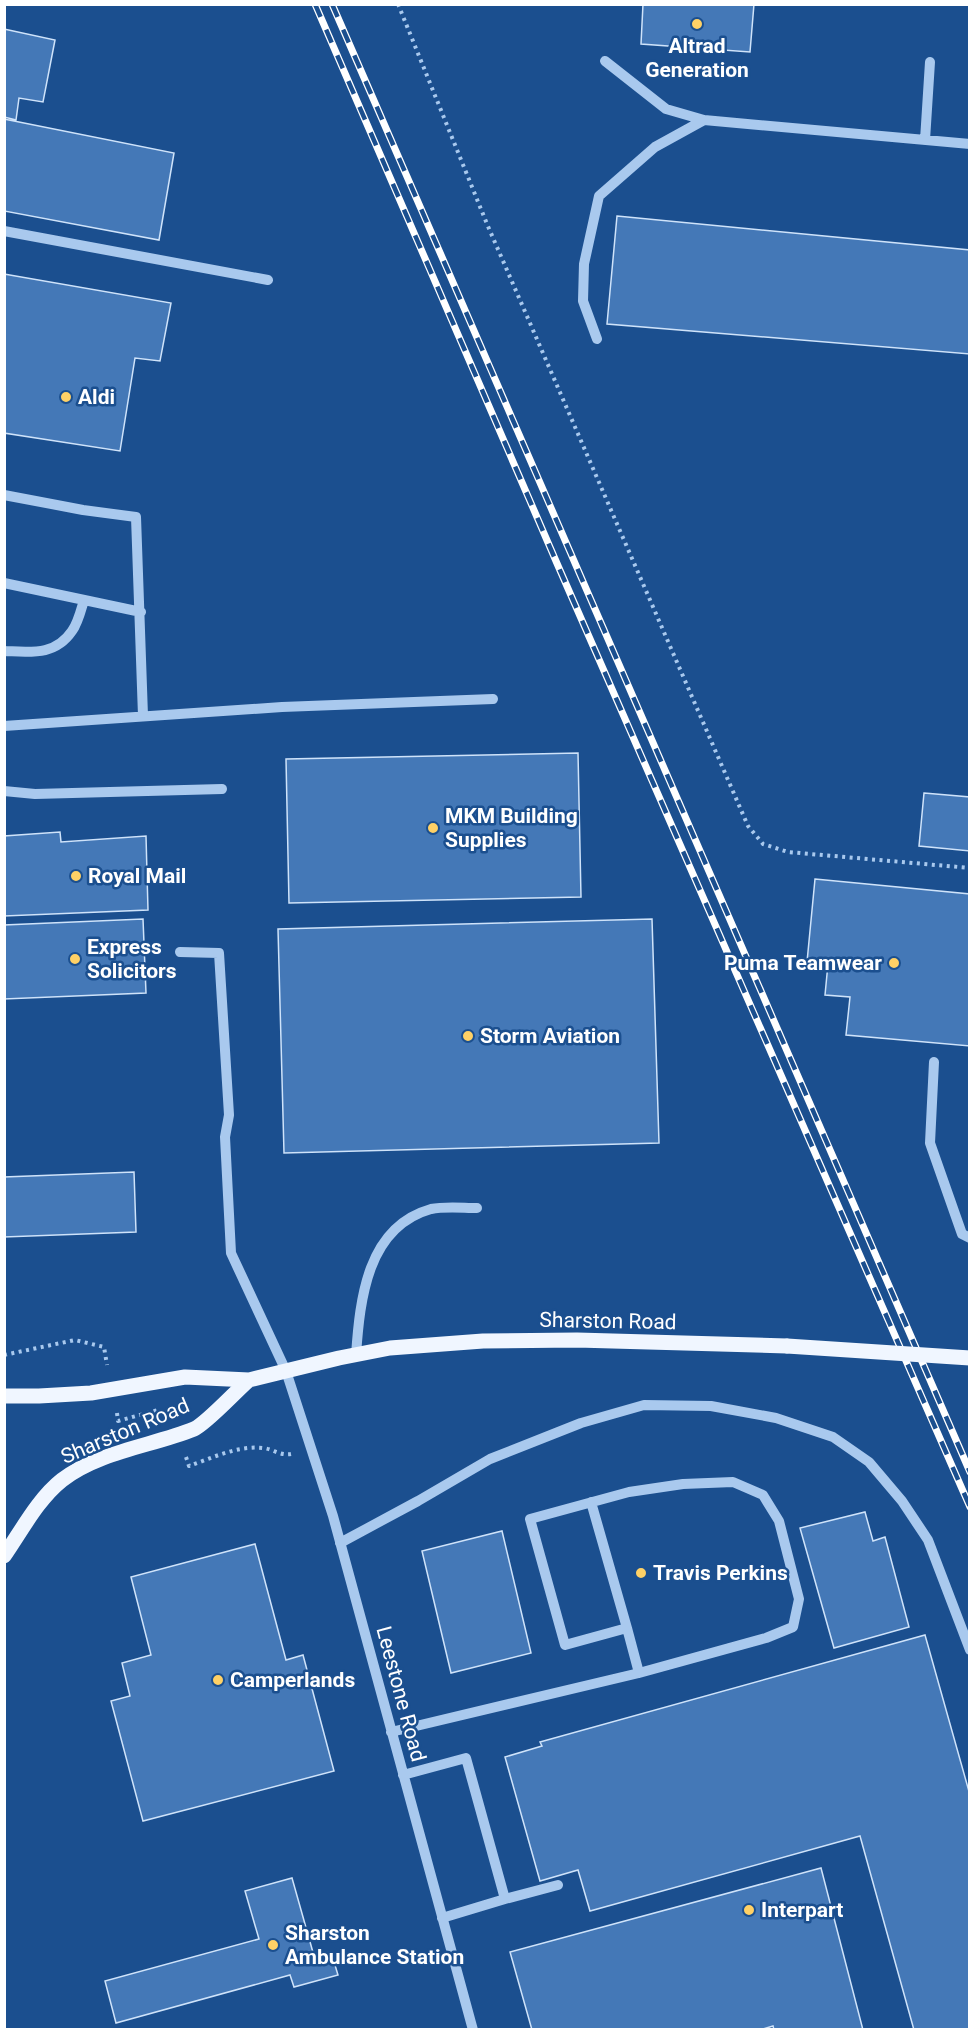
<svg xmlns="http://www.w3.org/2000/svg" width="974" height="2034" font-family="Roboto,sans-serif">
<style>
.building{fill:#4478b7;stroke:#cfe3fa;stroke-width:1.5}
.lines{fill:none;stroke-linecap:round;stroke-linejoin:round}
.path{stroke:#a9c9ee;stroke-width:4;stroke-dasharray:3 4.5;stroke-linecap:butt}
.minor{stroke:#a9c9ee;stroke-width:10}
.major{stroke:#f0f6ff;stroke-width:15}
.rail-casing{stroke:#fff;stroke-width:7}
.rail{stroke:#1b4f8f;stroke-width:4.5;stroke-dasharray:14;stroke-linecap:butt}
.major-bridge{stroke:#f0f6ff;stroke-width:15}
.poi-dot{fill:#ffd166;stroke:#1b4f8f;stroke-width:2}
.labels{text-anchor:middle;stroke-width:5;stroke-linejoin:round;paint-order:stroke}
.poi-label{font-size:21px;font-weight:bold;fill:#fff;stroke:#1b4f8f;text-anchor:start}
.street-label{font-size:21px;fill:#fff;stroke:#1b4f8f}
</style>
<rect width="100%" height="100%" fill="#1b4f8f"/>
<path class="building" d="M643,4h111l-4,48 -109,-8z
M4,29l51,11 -12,62 -24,-4 -3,22 -12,-3z
M4,119l170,34 -15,87 -155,-29z
M617,216l353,34v104l-363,-30z
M4,274l167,29 -11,58 -25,-3 -15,93 -116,-18z
M578,753l3,144 -292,6 -3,-144z
M924,793l46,4v54l-51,-5z
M60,832l1,10 85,-6 2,74 -144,6v-80z
M815,879l155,15v152l-124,-11 4,-38 -25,-2 3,-31 -21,-2z
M143,919l3,74 -142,6v-74z
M652,919l7,224 -375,10 -6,-224z
M134,1172l2,60 -132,5v-60z
M865,1512l8,29 12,-4 24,90 -75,21 -34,-120z
M502,1531l29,122 -80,20 -29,-122z
M255,1544l31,116 17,-5 31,116 -191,50 -32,-120 19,-5 -8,-33 29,-8 -20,-78z
M925,1635l45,160v235h-56l-54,-194 -270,75 -12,-41 -38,11 -35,-124 37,-11 -2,-4z
M821,1868l42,162h-89l-1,-4 -13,4h-228l-22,-78z
M292,1878l22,78 17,-4 7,23 -44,12 -4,-12 -174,48 -11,-42 154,-42 -14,-48z"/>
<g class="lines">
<path class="path" d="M398,4l89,220 261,602 15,18 25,8 182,16
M4,1355l71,-15 29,7 3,18
M117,1413l1,8 40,-11
M186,1457l3,9c23,-8 49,-21 74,-18 10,1 17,8 28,6"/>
<path class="minor" d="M605,61l61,48 38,11 266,24
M925,140l5,-78
M4,231l264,49
M597,339l-14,-38 1,-37 15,-68 56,-49 49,-27
M4,495l79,15 53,7 7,199
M4,583l137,29
M4,651c27,1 51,5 68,-20 6,-8 9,-21 12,-31
M4,726l278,-19 211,-8
M4,791l31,3 187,-5
M180,952l39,1 10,162 -4,22 6,116 55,118 47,145 140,514
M934,1062l-4,81 32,91 8,4
M356,1355c4,-56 11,-128 75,-146 14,-3 32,-1 46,-1
M591,1502l36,126
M340,1543l78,-42 72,-42 91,-36 63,-18 67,1 65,12 57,19 36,25 33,39 26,39 42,110
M391,1732l248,-59 127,-35 27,-11 6,-28 -20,-78 -16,-26 -30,-13 -50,2 -54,8 -99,27 35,126 62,-17 12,45
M403,1775l63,-17 39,141 -63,19
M505,1899l53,-14"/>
<path class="major" d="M4,1396h35l52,-3 94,-16 64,3 90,-22 51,-10 93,-7 94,-1 210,6
M4,1556c18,-26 34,-57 58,-76 38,-29 90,-34 132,-51 12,-5 43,-39 55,-49"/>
<g class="rail-casing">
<path id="rail" d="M315,4l244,564 411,939
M332,4l638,1468"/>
</g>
<use href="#rail" class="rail"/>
<path class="major-bridge" d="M787,1346l183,12"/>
</g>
<g class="poi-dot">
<circle cx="697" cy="24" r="6"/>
<circle cx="66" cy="397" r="6"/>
<circle cx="433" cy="828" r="6"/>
<circle cx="76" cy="876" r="6"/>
<circle cx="75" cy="959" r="6"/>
<circle cx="894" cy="963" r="6"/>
<circle cx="468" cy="1036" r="6"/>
<circle cx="641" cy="1573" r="6"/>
<circle cx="218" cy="1680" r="6"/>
<circle cx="749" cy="1910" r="6"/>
<circle cx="273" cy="1945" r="6"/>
</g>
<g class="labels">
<g class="poi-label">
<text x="697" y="53" text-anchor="middle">Altrad<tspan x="697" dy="24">Generation</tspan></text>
<text x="78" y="404">Aldi</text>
<text x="445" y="823">MKM Building<tspan x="445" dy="24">Supplies</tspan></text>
<text x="88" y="883">Royal Mail</text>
<text x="87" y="954">Express<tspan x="87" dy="24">Solicitors</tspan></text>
<text x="882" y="970" text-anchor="end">Puma Teamwear</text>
<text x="480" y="1043">Storm Aviation</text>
<text x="653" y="1580">Travis Perkins</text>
<text x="230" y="1687">Camperlands</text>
<text x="761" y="1917">Interpart</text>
<text x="285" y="1940">Sharston<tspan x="285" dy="24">Ambulance Station</tspan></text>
</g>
<g class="street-label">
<text transform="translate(608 1321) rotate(1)" y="7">Sharston Road</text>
<text transform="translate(125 1431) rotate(-23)" y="7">Sharston Road</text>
<text transform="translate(401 1694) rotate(75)" y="7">Leestone Road</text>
</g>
</g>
<rect width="974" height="2034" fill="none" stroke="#ffffff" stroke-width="12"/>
</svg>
